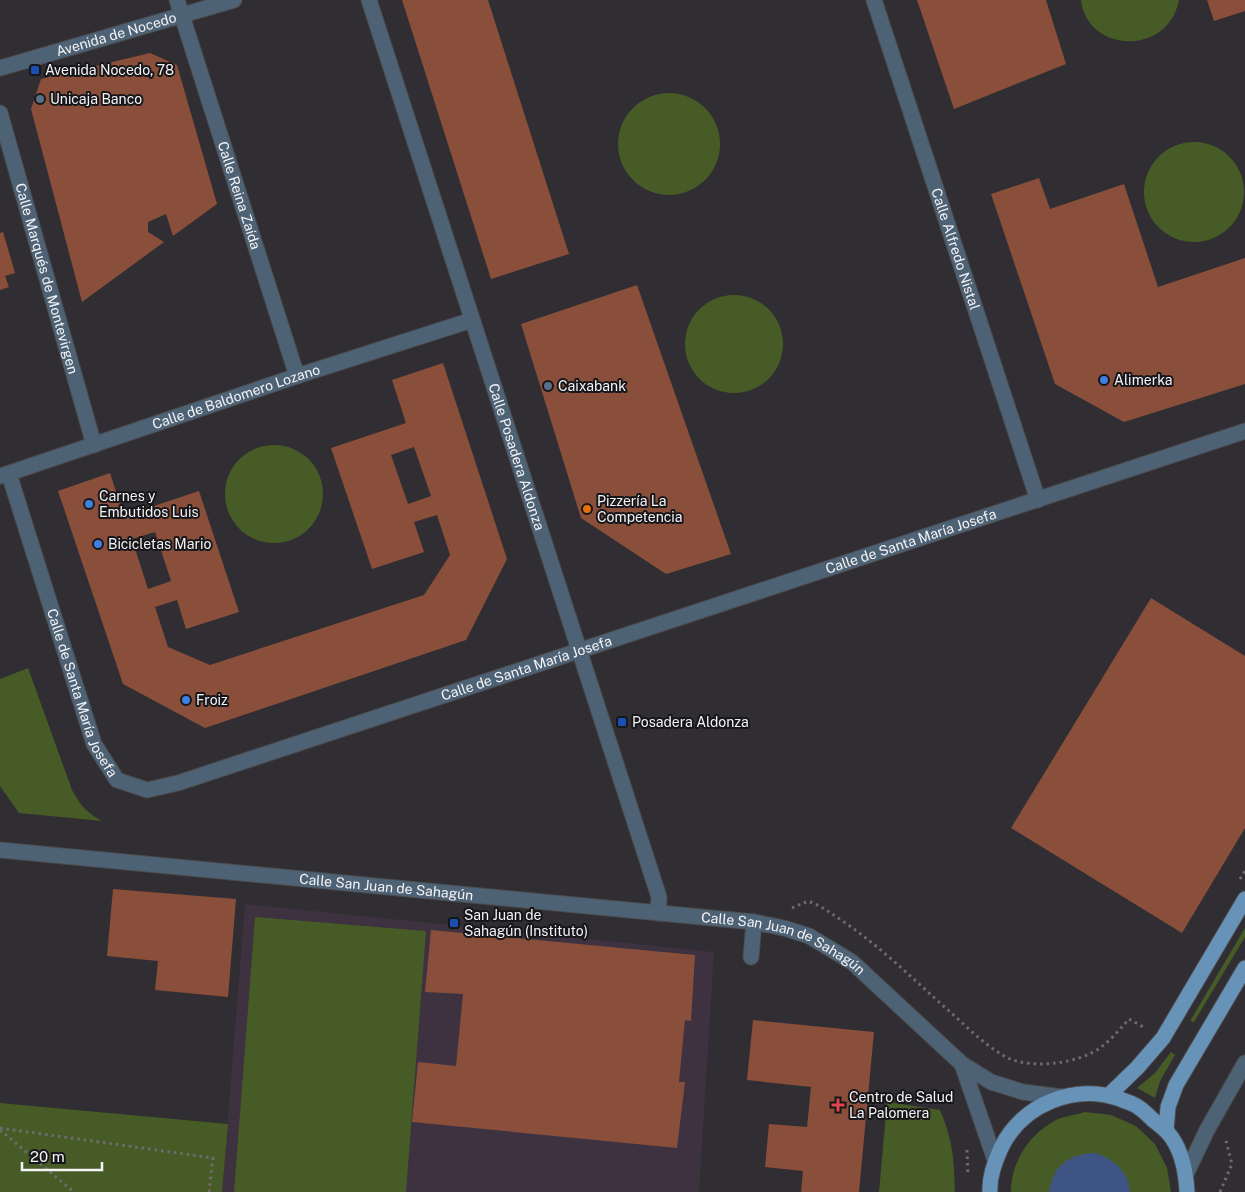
<svg xmlns="http://www.w3.org/2000/svg" width="1245" height="1192" font-family="'Public Sans',sans-serif">
<style>
.education{fill:#3e3140}
.green{fill:#475b26}
.water{fill:#3e5485}
.building{fill:#894f3b;fill-rule:evenodd}
.lines{fill:none;stroke-linecap:round;stroke-linejoin:round}
.minor-casing{stroke:#4b4a4d;stroke-width:17}
.major-casing{stroke:#4b4a4d;stroke-width:17}
.path{stroke:#6e6c70;stroke-width:3;stroke-dasharray:2.5 4;stroke-linecap:butt}
.minor{stroke:#4d6274;stroke-width:15}
.major{stroke:#6893b8;stroke-width:15}
.transit-dot{fill:#1a4fb4;stroke:#171619;stroke-width:2}
.service-dot{fill:#5c6f8a;stroke:#171619;stroke-width:2}
.shop-dot{fill:#3f7fe0;stroke:#171619;stroke-width:2}
.food-dot{fill:#e8710a;stroke:#171619;stroke-width:2}
.health-dot{fill:#e0444e;stroke:#171619;stroke-width:2}
.labels{text-anchor:middle;stroke-width:4;stroke-linejoin:round;paint-order:stroke}
.street-label{font-size:14px;fill:#f4f3f6;stroke:#171619}
.poi-label{font-size:14px;fill:#f4f3f6;stroke:#171619;text-anchor:start}
</style>
<rect width="100%" height="100%" fill="#302e32"/>
<path class="education" d="M245,904l469,48 -15,240h-477z"/>
<path class="green" d="M1081,0h98c-11,57 -92,53 -98,0z
M618 144a51 51 0 1 1 102 0a51 51 0 1 1-102 0Z
M1144 192a50 50 0 1 1 100 0a50 50 0 1 1-100 0Z
M685 344a49 49 0 1 1 98 0a49 49 0 1 1-98 0Z
M225 494a49 49 0 1 1 98 0a49 49 0 1 1-98 0Z
M28,668l44,122c9,16 14,22 30,31l-83,-8 -19,-27v-107z
M255,917l171,14 -20,261h-172z
M1245,928v9l-51,85 -4,-1z
M1171,1052l4,3 -15,26 -5,17 -18,-10 18,-15z
M887,1102l53,8c13,32 14,48 15,82h-76z
M0,1103l228,21 -6,68h-222z
M1085,1112l26,3 25,11 19,18 12,24 4,24h-160c0,-31 19,-59 47,-73 8,-3 18,-4 27,-7z"/>
<path class="water" d="M1095,1153c19,6 33,18 35,39h-81c4,-27 20,-38 46,-39z"/>
<path class="building" d="M402,0h86l81,254 -78,25z
M917,0h129l20,64 -112,45z
M1207,0h38v11l-31,10z
M150,53l27,12 40,139 -44,32 -7,-22 -18,8v10l16,10 -82,60 -51,-193 10,-30z
M1039,178l11,31 74,-25 34,103 87,-29v126l-121,38 -69,-38 -64,-190z
M3,232l12,41 -10,3 4,11 -9,3v-57z
M637,285l94,269 -65,20 -85,-56 -60,-194z
M443,363l64,196 -41,81 -261,88 -82,-44 -65,-193 52,-18 14,43 75,-25 40,121 -53,17 -9,-29 -22,7 13,40 42,18 214,-70 26,-40 -13,-40 -23,7 10,30 -52,17 -41,-121 75,-25 -14,-43zM414,447l17,49 -23,8 -17,-49zM155,532l16,49 -23,8 -16,-50z
M1151,598l94,58v172l-63,105 -171,-105z
M113,889l123,10 -8,98 -73,-7 3,-29 -51,-5z
M431,930l264,25 -4,66 -6,-1 -6,62h6l-8,66 -265,-26 6,-60 38,4 7,-72 -38,-2z
M753,1020l121,12 -15,160h-58l2,-21 -38,-4 4,-43 38,3 4,-40 -64,-7z"/>
<g class="lines">
<g class="minor-casing">
<g id="minor">
<path id="s1" d="M177,0l120,376"/>
<path id="s2" d="M369,0l290,897 -1,16"/>
<path id="s3" d="M874,0l164,500"/>
<path id="s4" d="M0,68l234,-68"/>
<path id="s5" d="M0,113l94,332"/>
<path id="s6" d="M9,474l85,270 23,36 30,10 31,-7 1067,-352"/>
<path id="s7" d="M1,476l296,-100 175,-56"/>
<path id="s8" d="M0,850l754,72 30,6 25,8 43,26 110,102 29,18 32,10 39,5"/>
<path d="M751,957l3,-35"/>
<path d="M962,1064l33,96"/>
<path d="M1186,1174l21,-44 38,-67"/>
</g>
</g>
<g class="major-casing">
<path id="major" d="M1109,1095l28,-27 26,-30 82,-139
M1166,1131l2,-24 8,-22 69,-117
M990,1192c-1,-15 5,-31 11,-44 21,-44 74,-65 119,-49 6,3 13,4 18,8 5,3 10,8 14,12 7,6 15,11 20,19 11,16 14,35 15,54"/>
</g>
<path class="path" d="M1240,879l5,-8
M792,908l16,-7c14,5 24,13 36,21 41,28 76,64 113,96 16,15 32,30 51,40 25,11 69,6 92,-10 11,-8 20,-19 29,-29l16,9
M0,1128l213,30 -4,34
M0,1130l74,62
M967,1150l1,26
M1220,1192l12,-28 -6,-23"/>
<use href="#minor" class="minor"/>
<use href="#major" class="major"/>
</g>
<g class="transit-dot">
<rect x="30" y="65" width="10" height="10" rx="2.5"/>
<rect x="617" y="717" width="10" height="10" rx="2.5"/>
<rect x="449" y="918" width="10" height="10" rx="2.5"/>
</g>
<g class="service-dot">
<circle cx="40" cy="99" r="5"/>
<circle cx="548" cy="386" r="5"/>
</g>
<g class="shop-dot">
<circle cx="1104" cy="380" r="5"/>
<circle cx="89" cy="504" r="5"/>
<circle cx="98" cy="544" r="5"/>
<circle cx="186" cy="700" r="5"/>
</g>
<circle class="food-dot" cx="587" cy="509" r="5"/>
<path class="health-dot" d="M835.5 1097.5h5v5h5v5h-5v5h-5v-5h-5v-5h5z"/>
<g class="labels">
<g class="street-label">
<text dy="5" stroke="none"><textPath href="#s4" startOffset="121">Avenida de Nocedo</textPath></text>
<text dy="5" stroke="none"><textPath href="#s1" startOffset="205">Calle Reina Zaída</textPath></text>
<text dy="5" stroke="none"><textPath href="#s3" startOffset="262">Calle Alfredo Nistal</textPath></text>
<text dy="5" stroke="none"><textPath href="#s5" startOffset="172">Calle Marqués de Montevirgen</textPath></text>
<text dy="5" stroke="none"><textPath href="#s7" startOffset="248">Calle de Baldomero Lozano</textPath></text>
<text dy="5" stroke="none"><textPath href="#s2" startOffset="480">Calle Posadera Aldonza</textPath></text>
<text dy="5" stroke="none"><textPath href="#s6" startOffset="1161">Calle de Santa María Josefa</textPath></text>
<text dy="5" stroke="none"><textPath href="#s6" startOffset="756">Calle de Santa María Josefa</textPath></text>
<text dy="5" stroke="none"><textPath href="#s6" startOffset="231">Calle de Santa María Josefa</textPath></text>
<text dy="5" stroke="none"><textPath href="#s8" startOffset="388">Calle San Juan de Sahagún</textPath></text>
<text dy="5" stroke="none"><textPath href="#s8" startOffset="792">Calle San Juan de Sahagún</textPath></text>
</g>
<g class="poi-label">
<text x="45" y="75">Avenida Nocedo, 78</text>
<text x="50" y="104">Unicaja Banco</text>
<text x="1114" y="385">Alimerka</text>
<text x="558" y="391">Caixabank</text>
<text x="99" y="501">Carnes y<tspan x="99" dy="16">Embutidos Luis</tspan></text>
<text x="597" y="506">Pizzería La<tspan x="597" dy="16">Competencia</tspan></text>
<text x="108" y="549">Bicicletas Mario</text>
<text x="196" y="705">Froiz</text>
<text x="632" y="727">Posadera Aldonza</text>
<text x="464" y="920">San Juan de<tspan x="464" dy="16">Sahagún (Instituto)</tspan></text>
<text x="849" y="1102">Centro de Salud<tspan x="849" dy="16">La Palomera</tspan></text>
</g>
</g>
<path d="M22 1162v8h80v-8" fill="none" stroke="#f4f3f6" stroke-width="2.5"/>
<text x="30" y="1162" font-size="15" fill="#f4f3f6" stroke="#171619" stroke-width="4" paint-order="stroke">20 m</text>
</svg>
